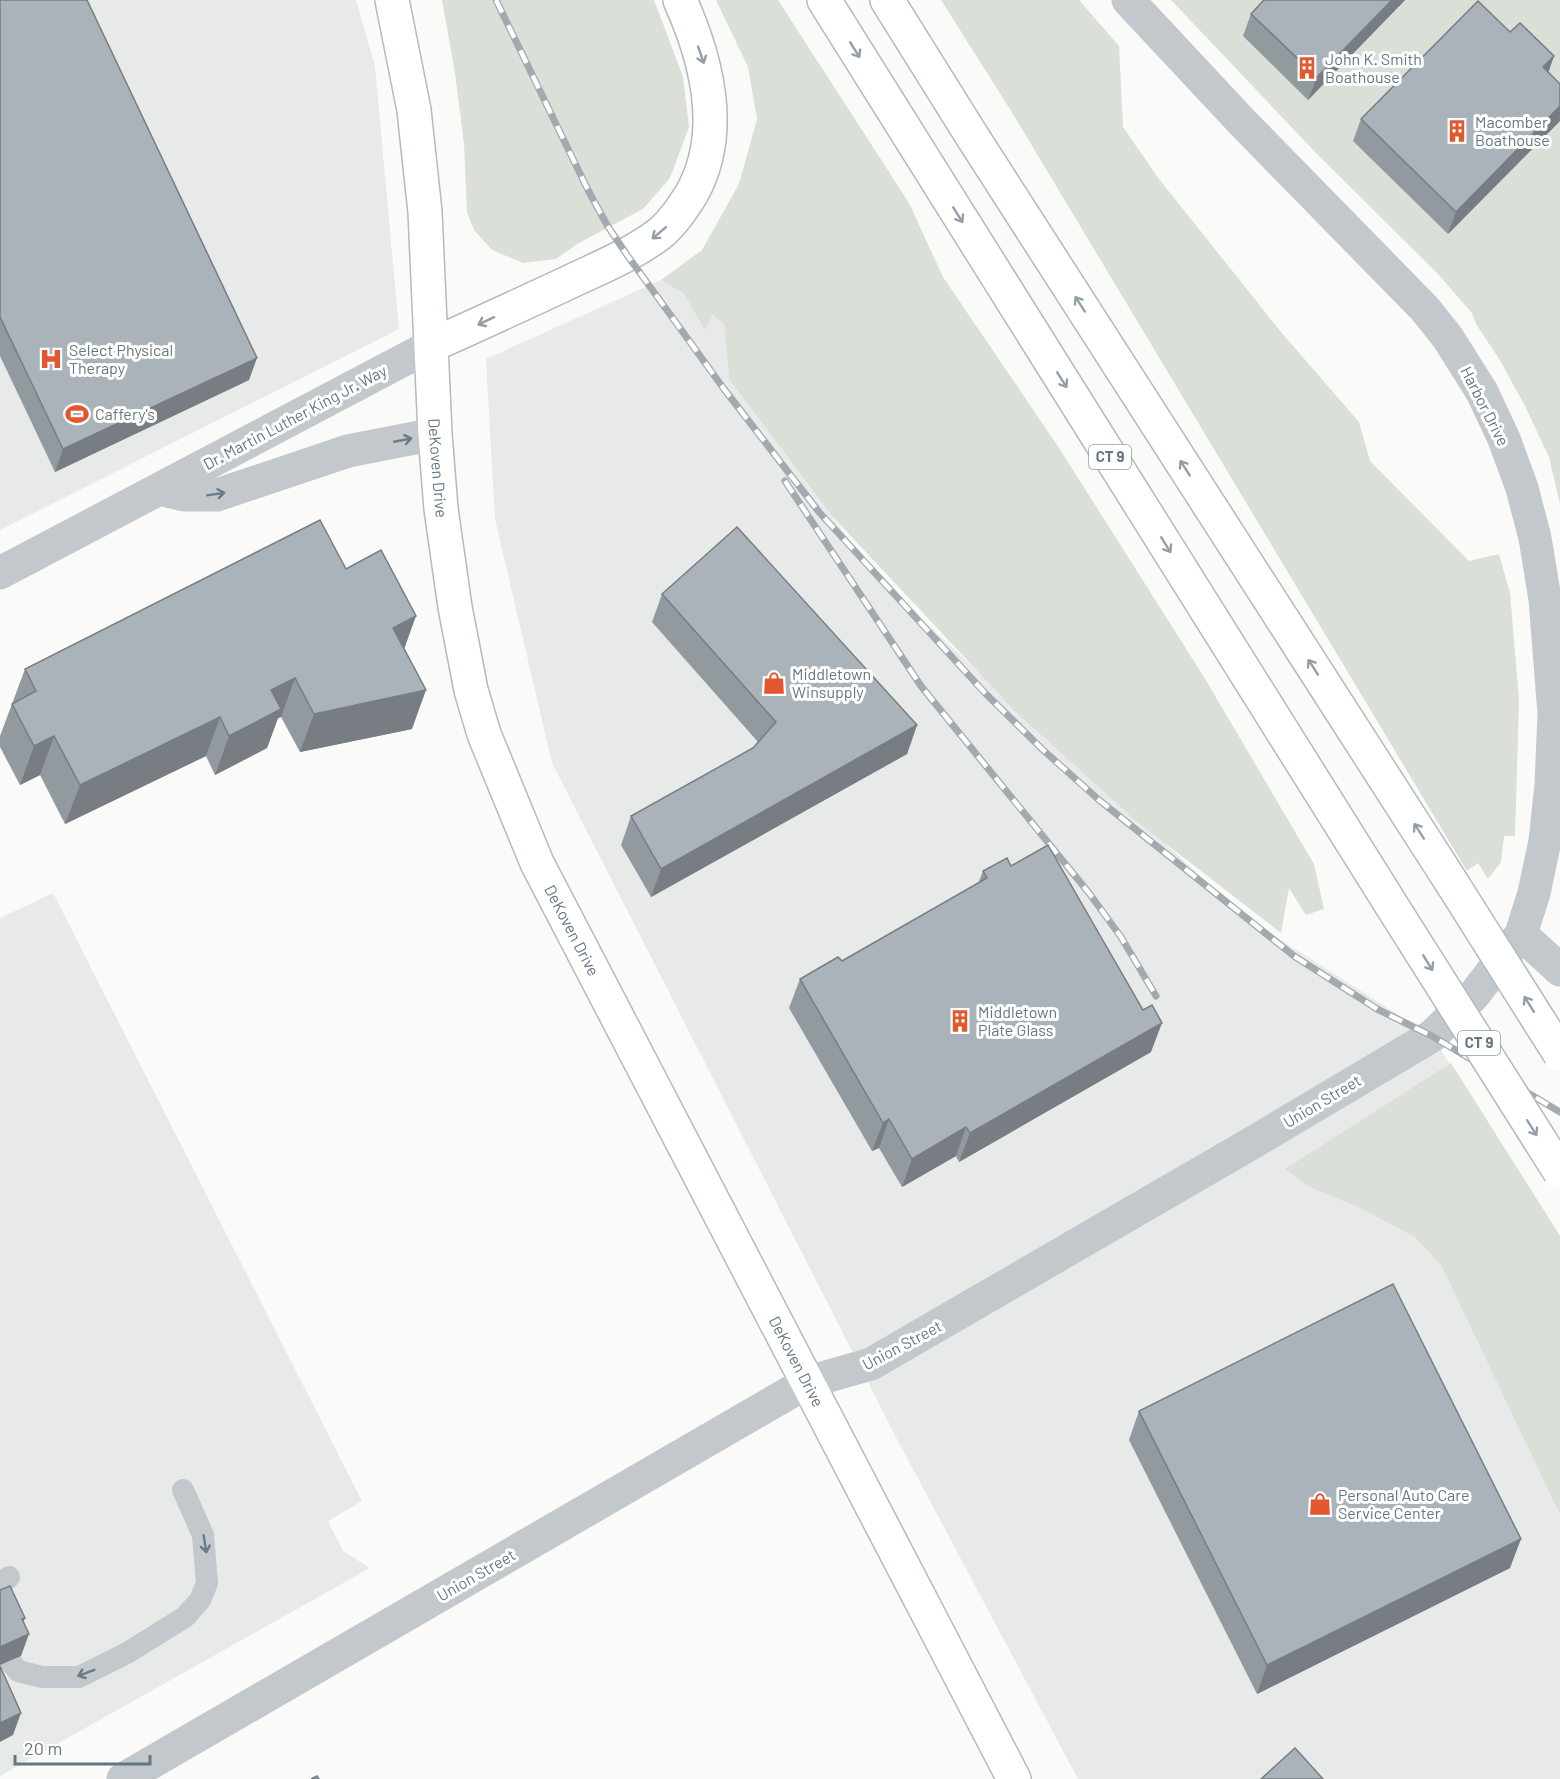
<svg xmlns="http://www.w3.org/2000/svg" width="1560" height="1779" font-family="Barlow,sans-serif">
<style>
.built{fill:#e8e9e9}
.green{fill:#dadfd7}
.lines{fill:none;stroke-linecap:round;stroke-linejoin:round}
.primary-casing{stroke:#b5babe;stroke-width:36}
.motorway-casing{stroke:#b4b9bd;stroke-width:36}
.service{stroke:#c3c8cc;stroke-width:22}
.minor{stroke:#c3c8cc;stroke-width:33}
.tertiary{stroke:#c3c8cc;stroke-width:33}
.primary{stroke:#fff;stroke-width:33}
.motorway{stroke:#fff;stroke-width:33}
.rail-casing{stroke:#a2aab0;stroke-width:7}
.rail{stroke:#fff;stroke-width:4.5;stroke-dasharray:14;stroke-linecap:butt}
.motorway-bridge-casing{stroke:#b4b9bd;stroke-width:36;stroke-linecap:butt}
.motorway-bridge{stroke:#fff;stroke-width:33}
.wall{fill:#929a9f}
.shaded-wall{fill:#777d82}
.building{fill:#aab3b9;stroke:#777d82;stroke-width:1.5}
.oneway{stroke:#939fa8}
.oneway2{stroke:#6a7a87}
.labels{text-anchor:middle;stroke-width:6;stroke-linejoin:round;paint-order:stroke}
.shield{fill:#fff;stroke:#939fa8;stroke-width:1.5}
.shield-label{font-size:15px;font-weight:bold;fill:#657683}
.poi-label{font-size:16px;fill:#657683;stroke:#fff;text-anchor:start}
.street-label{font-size:16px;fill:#657683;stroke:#fff}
</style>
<rect width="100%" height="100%" fill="#fafaf8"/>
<path class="built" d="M0,0h356l19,66 24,263 -399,201z
M661,280l23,14 21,35 8,-14 11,9 5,55 151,202 366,337 186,118 128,200 -119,29 119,250v264h-482l-180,-338 -346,-678 -57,-244 -9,-160z
M53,893l309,608 -34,20 15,30 27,17 -370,208v-858z"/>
<path class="green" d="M442,0h212l29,77 6,50 -19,51 -27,31 -66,35 -21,15 -33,4 -31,-13 -18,-20 -7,-18 -3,-68 -9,-71z
M716,0h62l131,203 34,74 116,171 145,229 110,187 10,45 -18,6 -17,-27 -8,45 -146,-113 -120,-109 -184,-196 -102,-136 -5,-55 -11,-9 -8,15 -21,-36 -23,-14 41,-30 37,-66 18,-65 -9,-52z
M941,0h138l40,46 4,81 36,52 122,153 78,90 11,39 99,100 30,-7 11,39 9,108 -4,135h-11l-3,26 -13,17 -10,-16 -11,8 -454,-757z
M1171,0h389v504l-11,-47 -23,-49 -25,-46 -25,-38 -4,-11 -35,-40 -120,-119z
M1451,1063l109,173v279l-119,-250 -26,-28 -55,-29 -50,-21 -25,-18z"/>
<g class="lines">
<g class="primary-casing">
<g id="primary">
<path id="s1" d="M392,0l22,110 11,102 10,222 6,75 14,98 16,83 13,44 53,129 477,916"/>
</g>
</g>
<g class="motorway-casing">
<path id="motorway" d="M824,0l573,914
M887,0l85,136 478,744
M432,345c43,-19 86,-39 129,-59 33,-16 67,-29 97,-51 14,-11 25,-27 34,-42 34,-61 15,-133 -12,-193"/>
</g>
<path class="service" d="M0,1585l9,-8
M10,1661l8,10 24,6h37l48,-24 58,-36 15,-17 7,-17 -4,-48 -20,-45"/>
<path class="minor" d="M159,489l25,6h33l131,-44 87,-17
M0,573l432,-228
M1521,934l39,36
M808,1382l63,-18 381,-221 180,-107 42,-41 47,-61 13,-41 11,-52 6,-56 3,-71 -9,-115 -10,-61 -13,-50 -18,-49 -22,-47 -34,-54 -23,-29 -183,-187 -114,-122"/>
<path class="tertiary" d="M123,1779l685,-397"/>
<use href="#primary" class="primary"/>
<use href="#motorway" class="motorway"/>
<g class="rail-casing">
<path id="rail" d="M496,0l92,190 19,35 20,30 97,134 95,123 166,181 57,56 57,51 195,156 83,53 55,27 128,76
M785,481l136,205 168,207 32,44 35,59"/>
</g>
<use href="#rail" class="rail"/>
<g class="motorway-bridge-casing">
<path id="motorway-bridge" d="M1450,880l110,174
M1397,914l163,258"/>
</g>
<use href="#motorway-bridge" class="motorway-bridge"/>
</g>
<path class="wall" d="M0,0l249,380 -194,92 -55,-116z
M1264,0h141l-97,100 -65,-64 8,-22z
M1510,32l44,24 -6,16 12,12v37l-112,113 -95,-93 8,-22z
M346,569l58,80 8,80 -112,23 -19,-35 -3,1 -11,30 -52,27 -9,-19 -141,68 -25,-49 -20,10 -20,-38v-11l25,-67z
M662,594l255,131 -10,29 -256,143 -30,-52 10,-29 122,-68 5,-6 -106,-120z
M1011,866l140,186 -192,110 -3,-6 -54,31 -23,-39 -7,3 -83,-143 11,-29 42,-18 136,-77 5,-13z
M1139,1411l371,157 -253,126 -128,-254z"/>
<path class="shaded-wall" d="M1392,0h13l-97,100 9,-23z
M1554,56l-8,23 -3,-12z
M1560,106v15l-112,113 8,-22z
M257,358l-8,22 -194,92 8,-23z
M416,616l-14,39 -9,-27z
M295,678l-14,39 -3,1 -11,30 -52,27 14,-39 42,-46z
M426,690l-14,39 -112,23 14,-38z
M220,717l-14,39 -141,68 15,-39z
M917,725l-10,29 -256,143 10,-28z
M54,736l-14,39 -20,10 14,-39z
M1162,1023l-11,29 -192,110 11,-29z
M889,1119l-10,29 -7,3 11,-28z
M966,1127l-10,29 -54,31 10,-28z
M1521,1539l-11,29 -253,126 10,-29z
M25,1618l-8,21 12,-5 -8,22 -21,9v-18l22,-28z
M21,1713l-8,22 -13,7v-19z"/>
<path class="building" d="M0,0h87l170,358 -194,91 -63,-132z
M1264,0h128l-75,77 -66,-63z
M1478,1l32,31 10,-9 34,33 -11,11 17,17v22l-104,106 -95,-93z
M320,520l26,49 35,-19 35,66 -23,12 33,62 -112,24 -19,-36 -24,12 10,19 -52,27 -9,-19 -140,68 -26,-49 -20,10 -22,-42 24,-13 -11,-22z
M737,527l180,198 -256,144 -30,-53 122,-68 23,-26 -114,-128z
M1048,845l95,165 9,-5 10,18 -192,110 -4,-6 -54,32 -23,-40 -6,4 -83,-144 38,-22 4,4 145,-83 -4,-7 24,-13 4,8z
M1393,1284l128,255 -254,126 -128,-254z
M10,1586l15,32 -3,1 7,15 -29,13v-57z
M0,1666l21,47 -21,10z
M1295,1748l28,31h-62z
M317,1776l2,3h-8z"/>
<defs><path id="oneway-shaft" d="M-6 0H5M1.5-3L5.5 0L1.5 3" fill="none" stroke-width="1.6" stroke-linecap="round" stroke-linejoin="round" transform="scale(1.5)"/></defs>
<g class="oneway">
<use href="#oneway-shaft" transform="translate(855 50) rotate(58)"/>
<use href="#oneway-shaft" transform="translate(701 55) rotate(71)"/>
<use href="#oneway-shaft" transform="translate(958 215) rotate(58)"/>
<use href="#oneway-shaft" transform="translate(659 233) rotate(140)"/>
<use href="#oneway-shaft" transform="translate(1080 304) rotate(-123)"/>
<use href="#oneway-shaft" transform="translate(486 321) rotate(155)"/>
<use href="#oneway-shaft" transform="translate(1062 380) rotate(58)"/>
<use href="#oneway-shaft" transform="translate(1185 468) rotate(-123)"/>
<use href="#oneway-shaft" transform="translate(1166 545) rotate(58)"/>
<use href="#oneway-shaft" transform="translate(1313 667) rotate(-123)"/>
<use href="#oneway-shaft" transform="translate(1419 831) rotate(-123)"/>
<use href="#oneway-shaft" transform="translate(1428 963) rotate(58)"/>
<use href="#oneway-shaft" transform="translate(1529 1004) rotate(-122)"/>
<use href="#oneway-shaft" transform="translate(1532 1128) rotate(58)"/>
</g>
<g class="oneway2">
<use href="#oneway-shaft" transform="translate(403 440) rotate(-11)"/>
<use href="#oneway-shaft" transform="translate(216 494) rotate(-9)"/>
<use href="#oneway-shaft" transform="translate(205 1544) rotate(81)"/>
<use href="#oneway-shaft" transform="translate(86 1673) rotate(159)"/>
</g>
<defs>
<g id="building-bare" transform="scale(1.8)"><path d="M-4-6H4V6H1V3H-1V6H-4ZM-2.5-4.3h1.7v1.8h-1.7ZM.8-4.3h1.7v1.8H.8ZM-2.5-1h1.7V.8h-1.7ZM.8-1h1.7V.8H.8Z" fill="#e4572e" stroke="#fff" stroke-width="2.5" paint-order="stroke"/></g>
<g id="hospital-bare" transform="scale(1.8)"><path d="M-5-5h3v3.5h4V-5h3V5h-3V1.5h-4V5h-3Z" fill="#e4572e" stroke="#fff" stroke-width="2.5" paint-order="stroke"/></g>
<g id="stadium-bare" transform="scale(1.8)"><path d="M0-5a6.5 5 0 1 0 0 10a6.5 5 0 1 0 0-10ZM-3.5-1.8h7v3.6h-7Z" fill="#e4572e" stroke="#fff" stroke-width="2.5" paint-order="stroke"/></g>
<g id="shop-bare" transform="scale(1.8)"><path d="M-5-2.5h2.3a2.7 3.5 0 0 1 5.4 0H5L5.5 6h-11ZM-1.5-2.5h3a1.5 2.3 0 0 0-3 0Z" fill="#e4572e" stroke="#fff" stroke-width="2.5" paint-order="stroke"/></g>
</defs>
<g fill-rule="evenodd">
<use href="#building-bare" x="1307" y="68"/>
<use href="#building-bare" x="1457" y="131"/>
<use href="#hospital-bare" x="51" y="359"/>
<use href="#stadium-bare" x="77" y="414"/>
<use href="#shop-bare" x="774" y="683"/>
<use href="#building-bare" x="960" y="1021"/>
<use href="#shop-bare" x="1320" y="1504"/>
</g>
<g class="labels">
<g class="shield">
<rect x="1089" y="445" width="42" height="24" rx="4.5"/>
<rect x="1458" y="1031" width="42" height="24" rx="4.5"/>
</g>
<g class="shield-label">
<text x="1110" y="462">CT 9</text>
<text x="1479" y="1048">CT 9</text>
</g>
<g class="poi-label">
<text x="1325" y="65">John K. Smith<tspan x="1325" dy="18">Boathouse</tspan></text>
<text x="1475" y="128">Macomber<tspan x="1475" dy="18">Boathouse</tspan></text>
<text x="69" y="356">Select Physical<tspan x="69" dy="18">Therapy</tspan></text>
<text x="95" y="420">Caffery's</text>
<text x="792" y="680">Middletown<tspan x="792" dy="18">Winsupply</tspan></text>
<text x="978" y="1018">Middletown<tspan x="978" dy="18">Plate Glass</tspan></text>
<text x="1338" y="1501">Personal Auto Care<tspan x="1338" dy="18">Service Center</tspan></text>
</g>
<g class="street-label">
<text transform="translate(1485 406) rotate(63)" y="6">Harbor Drive</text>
<text transform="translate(295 417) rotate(-28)" y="6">Dr. Martin Luther King Jr. Way</text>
<text dy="6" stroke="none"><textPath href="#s1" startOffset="471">DeKoven Drive</textPath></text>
<text dy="6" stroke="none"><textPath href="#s1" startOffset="957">DeKoven Drive</textPath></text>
<text transform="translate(1322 1101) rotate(-31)" y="6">Union Street</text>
<text transform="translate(902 1345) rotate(-28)" y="6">Union Street</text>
<text dy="6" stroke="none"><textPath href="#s1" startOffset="1443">DeKoven Drive</textPath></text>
<text transform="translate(476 1575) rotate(-30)" y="6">Union Street</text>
</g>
</g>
<path d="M15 1755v9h135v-9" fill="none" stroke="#657683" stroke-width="3"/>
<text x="24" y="1755" font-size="18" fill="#657683" stroke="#ffffff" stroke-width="4.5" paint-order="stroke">20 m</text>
</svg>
